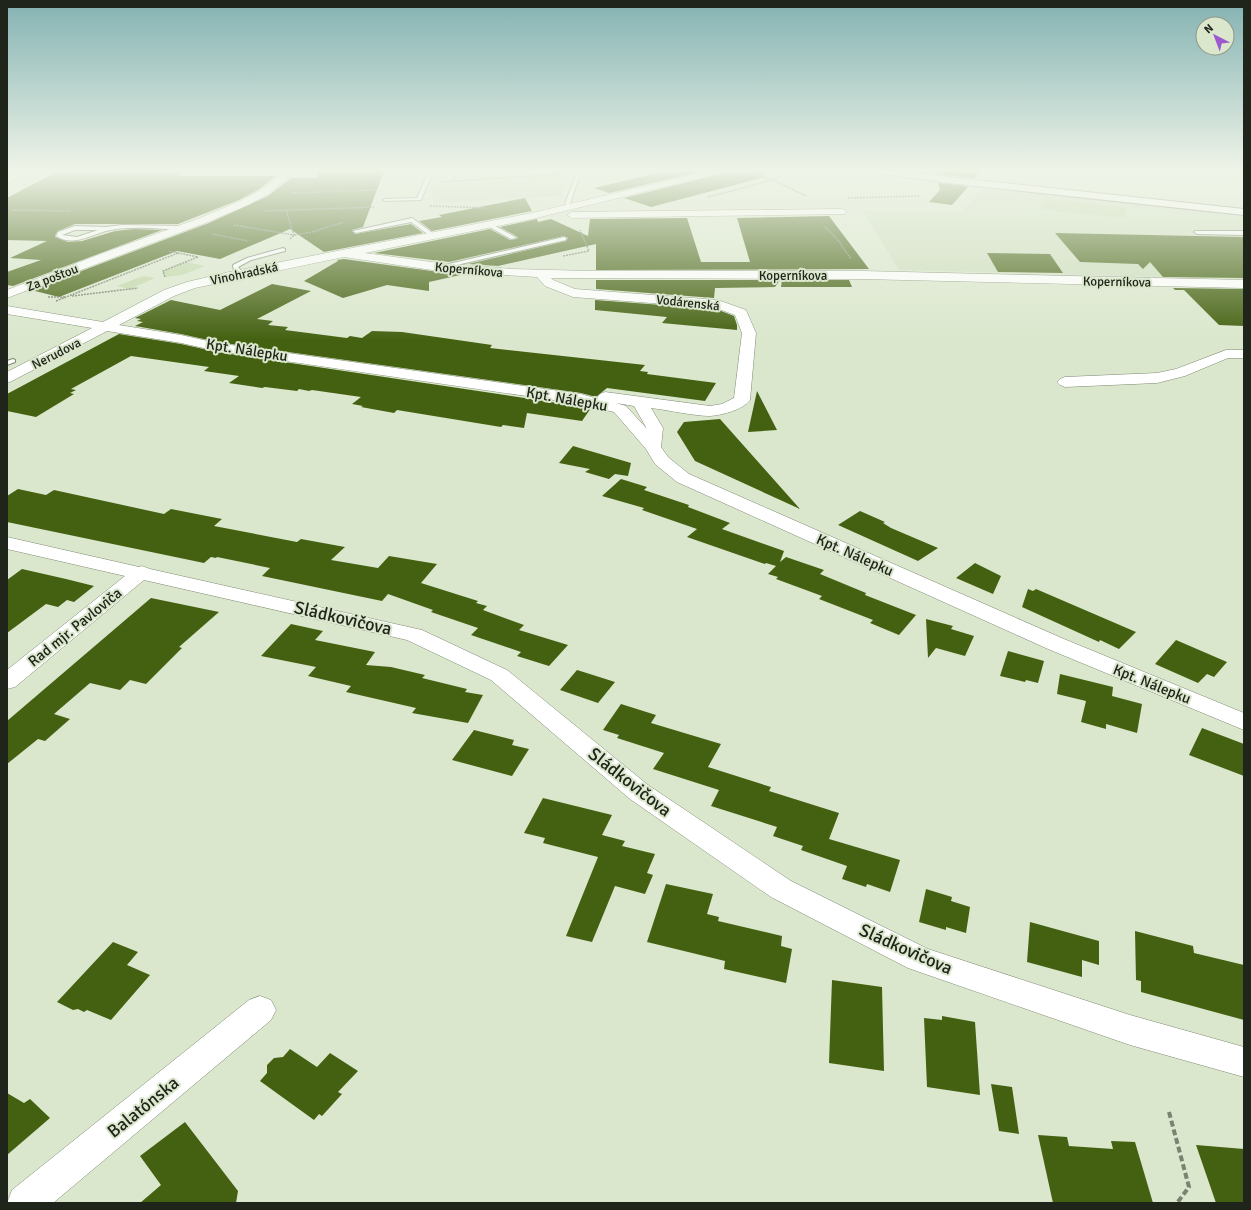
<svg xmlns="http://www.w3.org/2000/svg" width="1251" height="1210" font-family="Signika,sans-serif">
<style>
.built{fill:#ceddbd}
.green{fill:#c1d7a8}
.building{fill:#446111}
.lines{fill:none;stroke-linecap:round;stroke-linejoin:round}
.lane-casing{stroke:#7f8a73;stroke-width:2}
.street-casing{stroke:#7f8a73;stroke-width:1}
.secondary-casing{stroke:#7f8a73;stroke-width:2}
.path-far1{stroke:#7a8270;stroke-width:1.5;stroke-dasharray:2 1;stroke-linecap:butt}
.path{stroke:#7a8270;stroke-width:4;stroke-dasharray:6 3;stroke-linecap:butt}
.lane{fill:#fff;fill-rule:evenodd}
.street{fill:#fff;fill-rule:evenodd}
.secondary{fill:#fff;fill-rule:evenodd}
.labels{text-anchor:middle;stroke-width:4;stroke-linejoin:round;paint-order:stroke}
.far-street-label{font-size:13px;fill:#20251b;stroke:#dbe7cd}
.street-label{font-size:15px;fill:#20251b;stroke:#dbe7cd}
.near-street-label{font-size:18px;fill:#20251b;stroke:#dbe7cd}
</style>
<rect width="100%" height="100%" fill="#dbe7cd"/>
<path class="built" d="M568,175l-6,21 -128,7 -5,-18z
M983,186l258,29 3,2v62l-345,-9 -36,-59 101,1z"/>
<path class="green" d="M1045,199l81,8 -1,11 -83,-8z
M186,262l19,4 -23,9 -16,2 -3,-6z
M143,276l12,2 -25,11 -13,-3z"/>
<path class="building" d="M58,171h124l-3,5h97l-18,14 -19,10 -61,24h-103l-17,7 -3,4v2l13,5 14,-1 33,-10 19,-2 28,1 -149,56 -6,-1v-13l34,-12 -31,-2 37,-17 -40,-1v-42z
M319,171h65l-21,56 -11,3 3,4 56,-10 12,9 -99,19 -34,-23 -70,30 -43,-8 -118,46 -28,-7 178,-67 59,-27 23,-18h26z
M666,171h37l-94,22 -15,-5z
M724,171h40l1,6 -114,30 -27,-9 97,-24z
M936,171h44l-6,7 -37,-4z
M938,183l19,2 11,2 -16,18 -23,-3 11,-12z
M525,198l7,13 -100,20 -13,-10 23,-4 -3,-2z
M829,216l40,53 -273,1v-26l-98,22 -30,-2 98,-23 2,-3 -4,-2 -115,26 -75,-9 116,-24 20,11 6,-1 2,-1 -2,-2 -16,-9 37,-8 1,3 13,-3 37,17 2,-17 97,-1 14,44h49l-13,-44z
M1055,233l189,4v41l-81,-1 -13,-15 -7,7 -5,-5 -58,-2z
M987,253l63,1 13,19 -65,-1z
M344,259l95,13 26,2 -36,8v9l-42,-6 -44,13 -39,-17 34,-20 -1,-1z
M596,280h184l-5,7 -60,1 -1,10 -118,-9z
M782,280h67l3,7h-71z
M272,284l39,7 -54,28 16,2 -5,4 20,2 -3,3 62,8 3,-2 12,2 10,-7 30,1 90,13 -2,3 155,17 -5,6 8,1 -1,2 69,9 -11,18 -98,-13 -11,9 -15,-4 -364,-51 -36,-8 -46,-8 8,-4 -6,-1 4,-2 -6,-1 36,-18 49,10z
M1173,288l71,1v37l-25,-1 -35,-35h-9z
M595,300l121,9 18,7 3,9v5l-75,-7 5,-6 -72,-7z
M119,334l62,10 36,8 374,56 -9,13 -55,-8 -3,15 -21,-3 -2,2 -104,-17 -3,3 -33,-6 2,-1 -11,-2 9,-7 -49,-7 -3,1 -10,-2 -2,2 -32,-4 -3,1 -33,-5 10,-7 -35,-5 5,-4 -78,-11 -60,33 5,1 -6,3 4,1 -38,23 -29,-6v-17z
M757,391l20,39 -29,2z
M720,419l80,90 -105,-48 -18,-29 7,-10z
M573,446l58,17 -3,13 -13,-2 -6,5 -24,-7 5,-3 -31,-6z
M621,479l26,8 -3,3 45,15 -1,2 42,16 -8,6 62,22 -4,11 6,-5 38,13 -4,4 46,19 -1,2 51,20 -17,20 -29,-12 3,-3 -54,-21 3,-3 -46,-17 2,-2 -10,-3 8,-8 -10,-3 -1,1 -78,-27 10,-8 -55,-19 2,-2 -42,-12z
M18,489l28,6 8,-5 110,24 7,-5 51,10 -8,7 83,16 4,-3 44,8 -14,13 47,8 11,-12 48,8 -16,19 57,18 -2,2 11,3 -4,4 41,15 -5,5 49,15 -19,21 -32,-10 4,-4 -50,-17 7,-7 -47,-16 2,-2 -45,-16 -6,7 -120,-25 8,-8 -53,-11 -1,1 -5,-1 -7,6 -197,-41v-26z
M860,511l25,11 -2,1 8,5 47,20 -20,13 -80,-36z
M975,563l26,13 -8,18 -37,-16z
M22,569l44,10 28,7 -20,16 -7,-2 -9,7 -12,-3 -39,29v-53z
M1028,589l5,2 3,-2 100,43 -17,17 -19,-9 -1,2 -77,-35z
M151,598l68,14 -40,35 3,1 -36,36 -16,-4 -10,10 -30,-7 -36,31 16,5 -25,22 -7,-2 -31,25v-43z
M926,619l27,7 -2,3 23,7 -9,20 -29,-8 -8,10z
M291,624l32,7 -8,9 60,12 -9,13 25,2 34,8 -3,3 45,11 -2,3 18,3 -15,28 -56,-10 4,-5 -70,-16 5,-6 -43,-10 8,-9 -55,-11z
M1176,640l51,22 -13,15 -7,-3 -9,9 -43,-19z
M1008,651l36,10 -6,22 -12,-3 -1,2 -25,-6z
M577,670l16,5 22,7 -17,21 -38,-13z
M1060,674l53,13 -1,9 30,8 -5,29 -31,-9v5l-25,-7 5,-21 -29,-7z
M621,704l35,11 -5,8 70,21 -13,23 63,20 -2,4 70,22 -10,26 71,21 -10,32 -23,-8 -1,3 -24,-8 5,-13 -46,-16 2,-4 -30,-10 4,-9 -66,-21 8,-16 -66,-21 11,-16 -47,-15 2,-3 -16,-5z
M1202,728l42,16v32l-55,-21z
M474,730l40,10 -2,5 17,4 -17,27 -60,-16z
M543,798l69,17 -10,20 23,6 -3,5 33,8 -8,19 6,2 -8,19 -30,-8 -23,56 -26,-6 32,-79 -55,-14 2,-5 -21,-5z
M666,884l47,10 -6,20 12,3 -1,4 64,15 -1,10 11,3 -6,34 -62,-14 1,-8 -78,-19z
M926,889l26,8 -1,4 19,6 -4,26 -20,-6v3l-27,-8z
M1030,922l69,19v24l-17,-5v17l-55,-15z
M1135,931l58,15 1,7 50,12v55l-103,-28v-11l-5,-1z
M113,942l25,10 -11,13 23,10 -39,45 -24,-10 -3,2 -6,-3 -5,1 -16,-8z
M832,980l50,7 2,84 -55,-8z
M942,1016l33,6 5,73 -53,-8 -3,-69 18,2z
M290,1049l27,18 13,-14 28,18 -20,21 4,2 -20,22 -3,-2 -5,6 -54,-39 7,-8v-8l7,-7 9,-1z
M991,1084l21,3 7,47 -20,-3z
M7,1093l17,10 6,-4 20,19 -43,37z
M185,1122l53,69 -2,12h-96l21,-18 -21,-29z
M1038,1135l29,2 2,9 44,3 -2,-8 24,1 18,61h-100z
M1196,1145l48,4v54h-28z"/>
<g class="lines">
<g class="lane-casing">
<path id="lane" d="M429,171h4l-12,29 -36,1 -2,-1 2,-1 32,-1z
M577,171h4l-11,33 3,3 -3,2 -5,-5z
M412,218l22,16v2h-4l-19,-14 -55,11 -3,-2z
M488,222l27,15 1,1 -5,1 -25,-14 -1,-1z
M122,225l61,1 3,2 -3,2c-22,-1 -56,-5 -77,1 -15,4 -34,16 -50,5l2,-4 17,-6 31,1zM75,230h23l-21,7 -15,-2z
M1195,231h49v4l-47,-1 -3,-2z
M564,237l2,1v2l-127,29 -3,-2z
M283,248l2,1v2l-34,9 -13,7 5,6 -1,1h-4l-4,-3 -1,-6 14,-7z
M13,359l2,1v2l-8,3v-4z"/>
</g>
<g class="street-casing">
<path id="street" d="M21,171h12l-26,13v-7z
M286,171h11l-30,24 -19,10 -40,17 -201,76v-8l96,-37 97,-35 40,-17 19,-10z
M708,171h15l-2,2 -189,46 -167,34 74,10 73,6 79,2h271l382,9v8l-382,-9 -311,-1 2,2 22,9 143,11 28,10 10,23 -6,67c-7,10 -28,15 -40,16 -16,0 -42,-6 -59,-8l12,20 -2,19 7,10 21,17 375,165 180,74v17l-196,-81 -371,-167 -22,-18 -9,-15 -32,-37 -33,-8 -364,-53 -36,-8 -74,-12 -95,50 -5,2v-11l85,-44 -85,-14v-8l96,16 61,-32 23,-8 42,-10 303,-59zM344,257l95,14 98,6 8,9 28,11 143,11 19,7 7,18 -8,65 -12,6 -12,2 -105,-14 -5,2 -3,3 1,2 -17,-5 -364,-51 -36,-8 -62,-10 55,-29 21,-8zM616,403l18,3 13,23 -21,-23z
M841,209l4,1 1,2 -1,2 -273,4 -5,-3 5,-3z
M1226,350h18v8h-16l-43,18 -28,7 -92,4 -5,-2 -3,-3 3,-3 5,-2 92,-4 19,-4z
M7,537l132,30 3,-1 8,3 272,61 85,40 141,115 143,96 137,68 202,66 114,32v30l-114,-32 -222,-77 -137,-71 -141,-98 -139,-119 -84,-40 -263,-60 -129,107 -8,2v-19l118,-94 -118,-27z
M260,996l11,4 5,10 -5,10 -218,183h-46l5,-13 237,-190z"/>
</g>
<g class="secondary-casing">
<path id="secondary" d="M878,171h25l54,7 287,31v6l-287,-31 -74,-10z"/>
</g>
<path class="path-far1" d="M773,180l33,16
M454,181l3,-10
M441,182l122,-8
M291,193l86,-3
M708,197l65,-17 -37,-9
M848,198l72,-2
M430,206l57,2
M11,210l59,1
M265,211l109,-4
M234,225l60,10 -8,-25
M825,227l13,13 13,19
M212,234l36,7
M290,239l4,-4 18,-3 32,-10
M563,256l26,-5 -9,-21
M165,277l-2,-6 35,-14 -20,-4
M72,296l66,-8
M48,297h17
M56,301l122,-48 -10,-2"/>
<path class="path" d="M1169,1112l20,75 -12,16"/>
<use href="#lane" class="lane"/>
<use href="#street" class="street"/>
<use href="#secondary" class="secondary"/>
</g>
<linearGradient id="sky" x2="0" y2="1"><stop stop-color="#83b2b2"/><stop offset="0.5" stop-color="#eff4e8"/><stop offset="1" stop-color="#eff4e8" stop-opacity="0"/></linearGradient>
<rect width="1251" height="340" fill="url(#sky)"/>
<g class="labels">
<g class="far-street-label">
<text transform="translate(469 269) rotate(5)" y="5">Koperníkova</text>
<text transform="translate(244 273) rotate(-12)" y="5">Vinohradská</text>
<text x="793" y="280">Koperníkova</text>
<text transform="translate(52 277) rotate(-21)" y="5">Za poštou</text>
<text transform="translate(1117 281) rotate(1)" y="5">Koperníkova</text>
<text transform="translate(688 302) rotate(6)" y="5">Vodárenská</text>
<text transform="translate(56 353) rotate(-27)" y="5">Nerudova</text>
</g>
<g class="street-label">
<text transform="translate(247 350) rotate(9)" y="5">Kpt. Nálepku</text>
<text transform="translate(567 399) rotate(10)" y="5">Kpt. Nálepku</text>
<text transform="translate(855 555) rotate(24)" y="5">Kpt. Nálepku</text>
<text transform="translate(75 627) rotate(-39)" y="5">Rad mjr. Pavloviča</text>
<text transform="translate(1152 684) rotate(22)" y="5">Kpt. Nálepku</text>
</g>
<g class="near-street-label">
<text transform="translate(343 618) rotate(13)" y="6">Sládkovičova</text>
<text transform="translate(630 782) rotate(38)" y="6">Sládkovičova</text>
<text transform="translate(906 949) rotate(24)" y="6">Sládkovičova</text>
<text transform="translate(143 1107) rotate(-39)" y="6">Balatónska</text>
</g>
</g>
<rect width="1251" height="1210" fill="none" stroke="#20251b" stroke-width="16"/>
<g transform="translate(1215 36) rotate(318)"><circle r="19" fill="#dbe7cd" stroke="#909986"/>
<path d="M0-3L7 15L0 10L-7 15Z" fill="#9c59ce"/>
<text y="-6" font-size="11" font-weight="bold" text-anchor="middle" fill="#20251b">N</text>
</g>
</svg>
